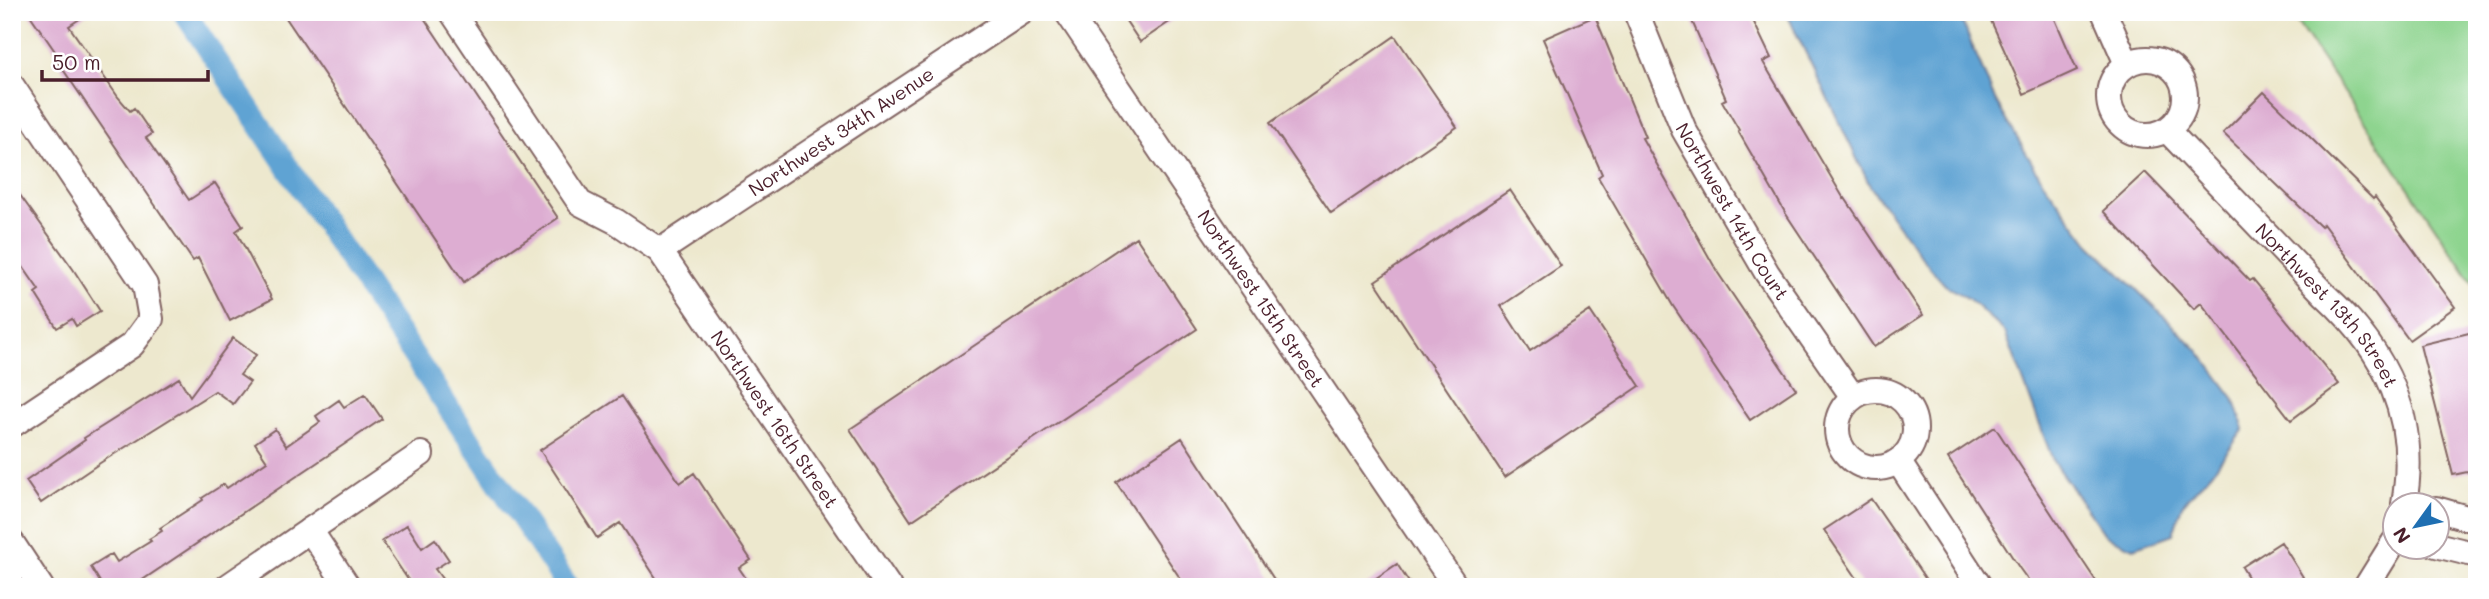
<svg xmlns="http://www.w3.org/2000/svg" width="2489" height="599" font-family="Mali,sans-serif">
<style>
.green{fill:#8ed48f;stroke:#6c7a5d;stroke-width:2}
.water{fill:#5ea3d3;stroke:#54617f;stroke-width:2}
.lines{fill:none;stroke-linecap:round;stroke-linejoin:round}
.canal{stroke:#5ea3d3;stroke-width:23}
.building{fill:#ddadd2}
.street-casing{stroke:#836564;stroke-width:28}
.street{stroke:#fff;stroke-width:24}
.labels{text-anchor:middle;stroke-width:5;stroke-linejoin:round;paint-order:stroke}
.street-label{font-size:19px;fill:#4a1f2b;stroke:#fff}
</style>
<rect width="100%" height="100%" fill="#fff"/>
<filter id="ink" filterUnits="userSpaceOnUse"><feTurbulence type="fractalNoise" baseFrequency=".0143" numOctaves="2"/><feDisplacementMap in="SourceGraphic" scale="14" xChannelSelector="R" yChannelSelector="G"/><feConvolveMatrix kernelMatrix="1 2 1 2 8 2 1 2 1" color-interpolation-filters="sRGB"/></filter>
<filter id="wash" filterUnits="userSpaceOnUse"><feTurbulence type="fractalNoise" baseFrequency=".00686" numOctaves="4" result="noise"/><feDisplacementMap in="SourceGraphic" scale="28" xChannelSelector="R" yChannelSelector="G"/><feGaussianBlur stdDeviation="1.57" result="paint"/><feColorMatrix in="noise" values="0 0 0 0 0 0 0 0 0 0 0 0 0 0 0 0 0 1.4 0 .05"/><feComposite in="paint" operator="in"/></filter>
<g filter="url(#wash)">
<rect width="100%" height="100%" fill="#ede8ce"/>
<path class="green" d="M2290,12h187v277z"/>
<path class="water" d="M1786,12h172l38,90 46,78 47,63 108,106 37,49 10,31 -32,43 -30,33 -9,29 -39,14 -28,-12 -52,-73 -49,-131 -36,-33 -24,-14 -20,-23 -55,-76z"/>
<g class="lines">
<path class="canal" d="M184,12l384,575"/>
</g>
<g id="blocks">
<path class="building" d="M28,12h62l-21,14 49,71 12,14 4,-3 18,26 -6,4 43,62 26,-17 28,43 -7,5 36,68 -42,22 -32,-63 -5,3 -135,-199 3,-2z
M282,12h138l138,206 -94,64z
M1120,12h64l-44,30z
M1688,12h61l22,46 -8,4 81,137 1,-1 78,117 -49,32 -88,-133 -48,-83 1,-1 -17,-29 4,-2z
M1987,12h65l25,58 -53,24z
M1595,16l50,121 -3,1 76,135 78,116 -46,31 -77,-114 -75,-129 4,-3 -59,-135z
M1395,36l62,91 -126,86 -61,-90z
M2264,92l109,107 2,-2 80,110 -46,33 -86,-116 -2,3 -98,-94z
M2145,172l105,109 3,-2 86,105 -48,36 -90,-117 -7,6 -91,-98z
M12,184l61,85 27,42 -24,15 -4,-7 -15,9 -22,-35 4,-3 -27,-39z
M1510,190l51,76 -60,40 29,45 60,-40 50,75 -135,91 -130,-196z
M1136,237l61,92 -286,192 -61,-92z
M2477,331v139l-24,5 -33,-130z
M233,338l23,17 -16,20 10,7 -17,22 -18,-13 -115,72 -59,40 -15,-22 59,-41 -1,-2 95,-60 11,18z
M365,394l17,25 -250,168h-29l-12,-20 21,-13 5,8 34,-21 -2,-2 13,-8 -2,-3 43,-28 -1,-2 22,-14 3,4 40,-27 -12,-18 20,-14 11,17 34,-24 -4,-6 23,-16 5,7z
M622,396l58,87 14,-10 57,87 -12,8 13,19h-90l-42,-64 -23,15 -57,-88z
M1995,427l79,121 26,39h-67l-13,-18 -72,-111z
M1182,438l97,149h-93l-70,-105z
M1871,499l60,88h-68l-39,-57z
M407,525l15,23 13,-9 14,21 -14,9 13,18h-35l-31,-46z
M2281,542l22,35 -15,10h-34l-12,-20z
M1397,564l15,23h-49z"/>
</g>
</g>
<g filter="url(#ink)">
<use href="#blocks" fill-opacity="0" stroke="#836564" stroke-width="2"/>
<g class="lines">
<g class="street-casing">
<g id="street">
<path id="s1" d="M452,12l128,191 37,19 43,29 229,336"/>
<path id="s2" d="M1067,12l389,575"/>
<path id="s3" d="M1636,12l48,118 83,143 86,124"/>
<path d="M2104,12l23,52"/>
<circle cx="2147" cy="97" r="38"/>
<path d="M12,86l133,199 6,34 -19,26 -120,80"/>
<path id="s4" d="M2167,130l158,165c62,57 94,124 79,209"/>
<path id="s5" d="M660,251l362,-239"/>
<circle cx="1876" cy="429" r="39"/>
<path d="M1898,461l82,126"/>
<path d="M2436,509l41,12"/>
<path d="M310,530l38,57"/>
<path d="M12,543l29,44"/>
<path d="M2436,545l41,10"/>
<path d="M227,587l194,-133"/>
<path d="M2366,587l28,-45"/>
</g>
</g>
<use href="#street" class="street"/>
</g>
</g>
<g class="labels">
<g class="street-label">
<text dy="7" stroke="none"><textPath href="#s5" startOffset="217">Northwest 34th Avenue</textPath></text>
<text dy="7" stroke="none"><textPath href="#s3" startOffset="222">Northwest 14th Court</textPath></text>
<text dy="7" stroke="none"><textPath href="#s2" startOffset="346">Northwest 15th Street</textPath></text>
<text dy="7" stroke="none"><textPath href="#s4" startOffset="238">Northwest 13th Street</textPath></text>
<text dy="7" stroke="none"><textPath href="#s1" startOffset="527">Northwest 16th Street</textPath></text>
</g>
</g>
<rect width="2489" height="599" fill="none" stroke="#fff" stroke-width="42"/>
<g transform="translate(2416 526) rotate(237)"><circle r="33" fill="#ffffff" stroke="#b7a5aa" stroke-width="2"/>
<path d="M0-5L12 26L0 18L-12 26Z" fill="#1f6fb2"/>
<text y="-10" font-size="19" font-weight="bold" text-anchor="middle" fill="#4a1f2b">N</text>
</g>
<path d="M42 70v10h166v-10" fill="none" stroke="#4a1f2b" stroke-width="3.5"/>
<text x="52" y="70" font-size="21" fill="#4a1f2b" stroke="#ffffff" stroke-width="5" paint-order="stroke">50 m</text>
</svg>
